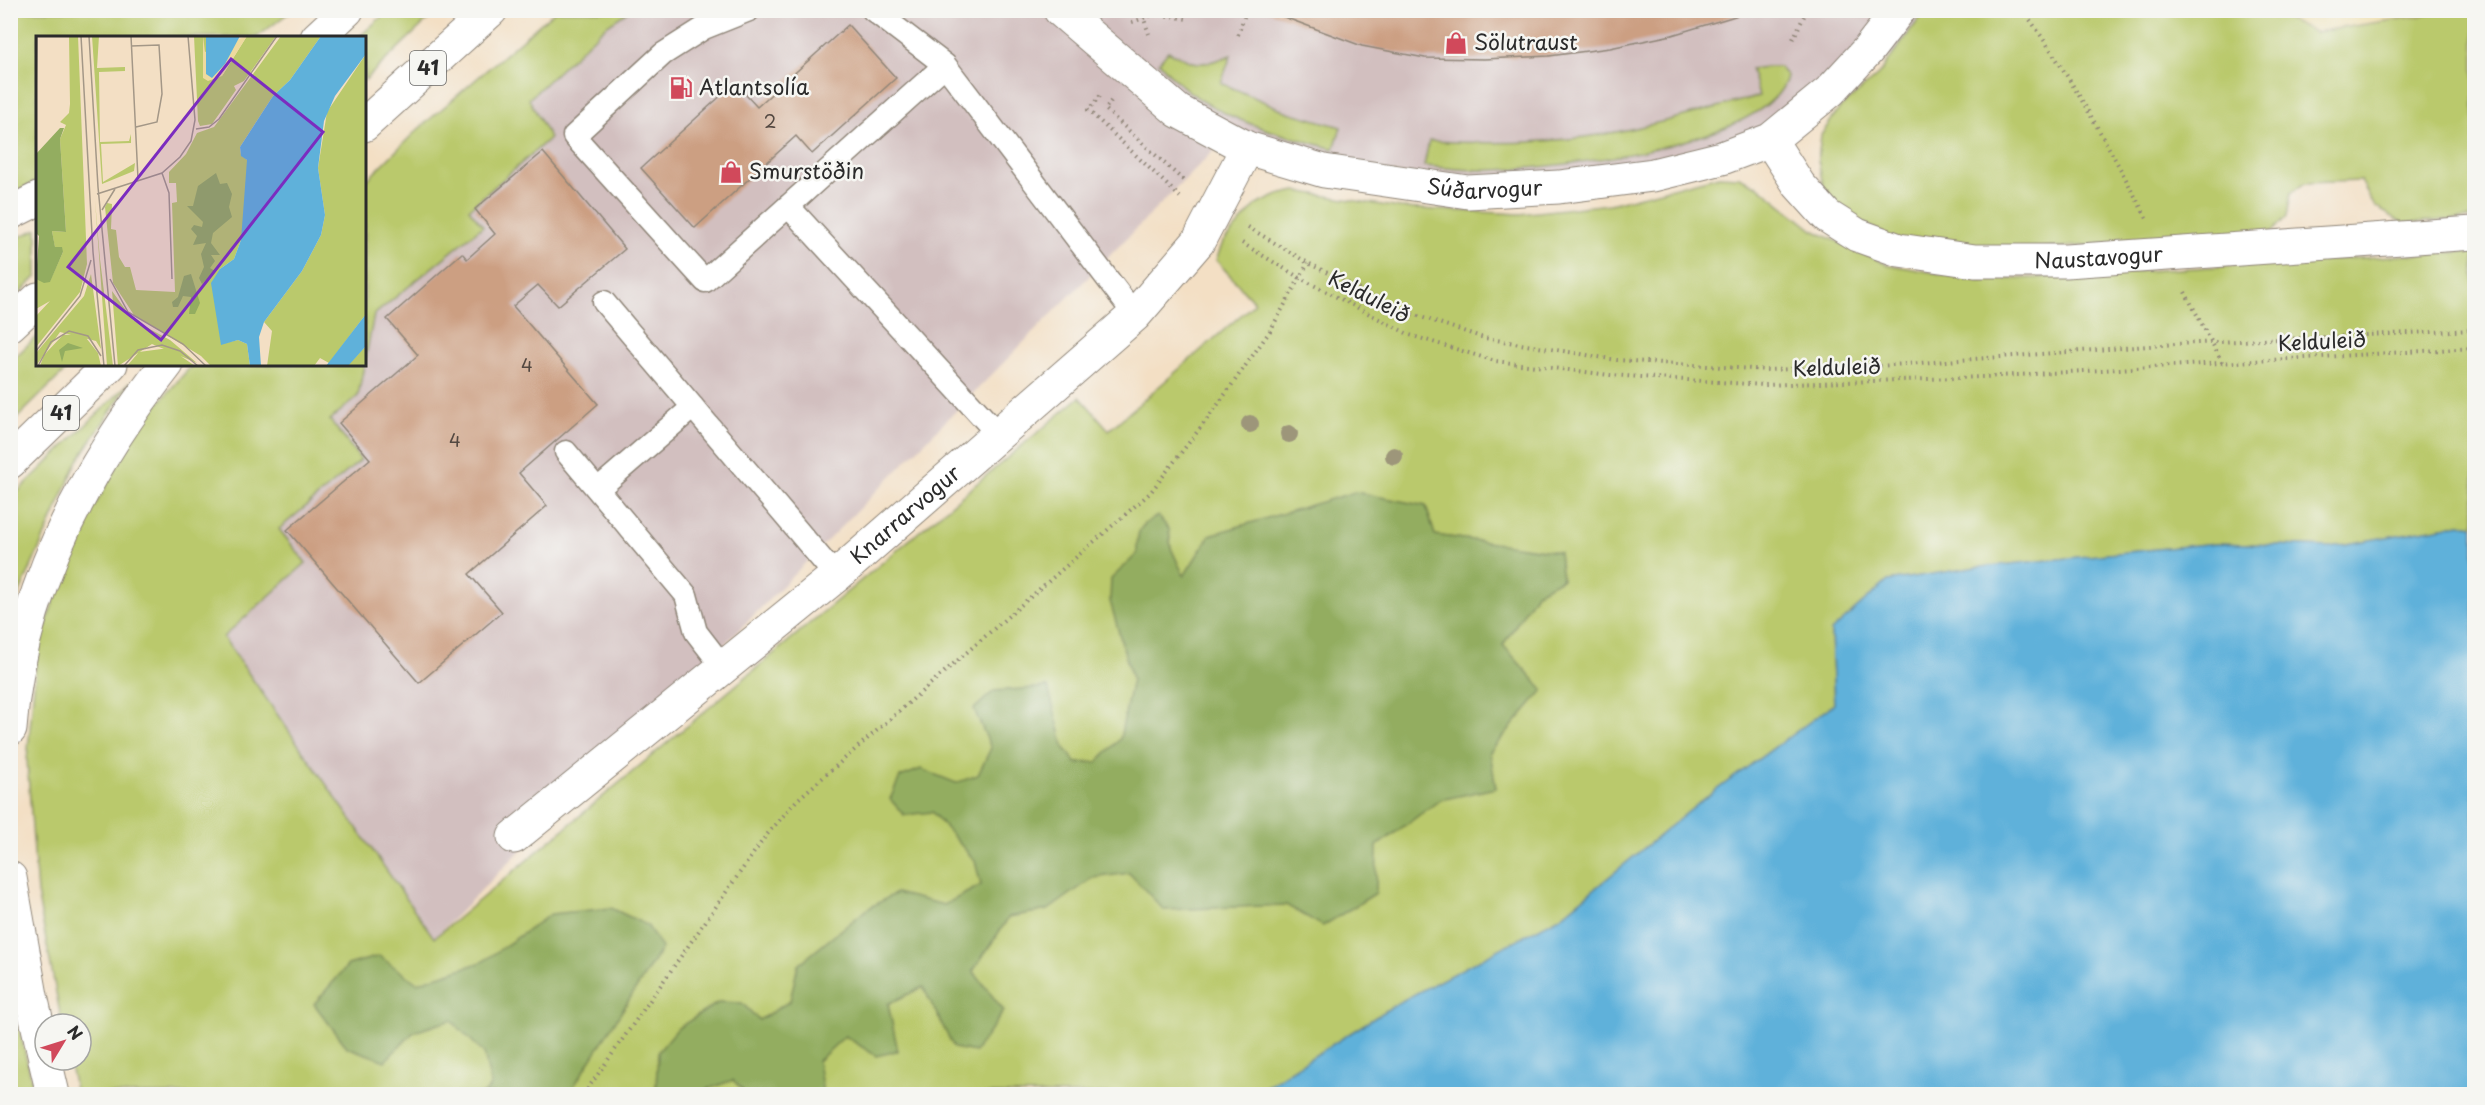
<svg xmlns="http://www.w3.org/2000/svg" width="2485" height="1105" font-family="'Playpen Sans',sans-serif">
<style>
.industrial{fill:#d2bfbf}
.green{fill:#bac96c;stroke:#727a4c;stroke-width:1.5}
.forest{fill:#93ad60;stroke:#5f6c46;stroke-width:1.5}
.sand{fill:#eeda9e;stroke:#8c8264;stroke-width:1.5}
.water{fill:#5fb1da;stroke:#456e82;stroke-width:1.5}
.building{fill:#cc9f82}
.lines{fill:none;stroke-linecap:round;stroke-linejoin:round}
.service-casing{stroke:#8f8578;stroke-width:25}
.minor-casing{stroke:#8f8578;stroke-width:35}
.trunk-casing{stroke:#8f8578;stroke-width:35}
.path{stroke:#8f8578;stroke-width:4;stroke-dasharray:1.5 4.5;stroke-linecap:butt}
.service{stroke:#fff;stroke-width:22}
.minor{stroke:#fff;stroke-width:33}
.trunk{stroke:#fff;stroke-width:33}
.tree{fill:#9d967a}
.labels{text-anchor:middle;stroke-width:5;stroke-linejoin:round;paint-order:stroke}
.number-label{font-size:18px;fill:#534841}
.shield{fill:#f6f6f2;stroke:#686867;stroke-width:1.5}
.shield-label{font-size:20px;font-weight:bold;fill:#2b2b2b}
.poi-label{font-size:21px;fill:#2b2b2b;stroke:#f6f6f2;text-anchor:start}
.street-label{font-size:21px;fill:#2b2b2b;stroke:#f6f6f2}
.inset-road{fill:none;stroke:#a39787;stroke-width:1.5}
.view{fill:#7b2cbf;fill-opacity:0.15;stroke:#7b2cbf;stroke-width:3}
.inset-edge{fill:none;stroke:#2b2b2b;stroke-width:3}
</style>
<rect width="100%" height="100%" fill="#f6f6f2"/>
<filter id="ink" filterUnits="userSpaceOnUse"><feTurbulence type="fractalNoise" baseFrequency=".0167" numOctaves="2"/><feDisplacementMap in="SourceGraphic" scale="12" xChannelSelector="R" yChannelSelector="G"/><feConvolveMatrix kernelMatrix="1 2 1 2 8 2 1 2 1" color-interpolation-filters="sRGB"/></filter>
<filter id="wash" filterUnits="userSpaceOnUse"><feTurbulence type="fractalNoise" baseFrequency=".008" numOctaves="4" result="noise"/><feDisplacementMap in="SourceGraphic" scale="24" xChannelSelector="R" yChannelSelector="G"/><feGaussianBlur stdDeviation="1.35" result="paint"/><feColorMatrix in="noise" values="0 0 0 0 0 0 0 0 0 0 0 0 0 0 0 0 0 1.4 0 .05"/><feComposite in="paint" operator="in"/></filter>
<g filter="url(#wash)">
<rect width="100%" height="100%" fill="#f3dfc4"/>
<path class="industrial" d="M957,10l5,5 4,-5 979,1 -129,106 -294,77 -302,-50 -786,794 -211,-301 83,-74 -28,-34 83,-69 -31,-40 28,-24 16,-81 109,-89 -14,-17 81,-71 -22,-39 78,-73 23,-15z"/>
<path class="green" d="M389,10l48,1 -72,69 -1,-42 -5,-1z
M11,11h280l-34,26 -219,1 -1,143 -26,13z
M555,11h74l-23,15 -77,73 21,39 -81,71 14,17 -109,89 -16,81 -28,24 31,40 -82,69 27,34 -83,74 211,301 646,-541 29,33 146,-127 -39,-43 7,-18 33,-37 22,-10 18,-4 104,17 120,6 90,-10 109,-28 20,1 19,9 55,44 73,34 94,17 494,-30v275l-14,-2 -130,23 -114,-4 -245,25 -83,13 -57,50 3,73 -130,95 -144,118 -162,86 -144,91h-1178l-7,-34h12v-36h-19l-25,-131 -10,-133 10,-106 31,-100 72,-130 52,-59 172,-1 1,-182 50,-50z
M1925,11h346l44,21 134,-21h25v207l-70,5 -29,-16 -14,-26 -56,2 -14,10 -4,23 -15,16 -292,21 -83,-11 -48,-27 -25,-25 -6,-30 3,-25 18,-26 40,-35z
M1168,51c28,15 34,16 63,4l-10,28 67,29 53,15 -7,22c-63,-18 -132,-32 -175,-87z
M1766,67h13l8,9c-14,68 -235,93 -294,94 -23,1 -46,-2 -69,-4l5,-25c52,3 104,3 156,-4 59,-8 116,-26 174,-41l-8,-27z
M37,229v47l-26,26 -1,-61z
M37,336l1,28 33,1 -60,59v-63z
M130,382l-53,80 -66,151v-115z
M11,994l24,100h-24z"/>
<path class="forest" d="M1355,492l71,14 9,29 124,17 3,27 -25,13 -34,53 40,45 -53,62 6,36 -56,12 -63,46 -1,47 -53,33 -37,-21 -122,5 -35,-37 -36,5 -45,32 -39,7 -36,54 31,40 -29,41 -21,-4 -31,-61 -35,17 10,47 -22,5 -31,-20 -27,25 5,33h-77l-13,-14 -39,14h-32l-6,-6 2,-36 20,-24 41,-26 23,1 17,17 31,-19 8,-36 69,-56 29,-16 48,12 37,-20 -6,-24 -43,-49 -28,3 -14,-16 10,-22 21,-8 35,14 22,-8 13,-27 -17,-39 20,-18 54,-4 16,60 12,16 21,-1 23,-23 12,-60 -22,-78 1,-22 26,-25c0,-22 0,-28 21,-38l11,13 2,19 13,28 26,-41z
M611,908l36,17 15,23 -93,146h-85l7,-9 -7,-32 -33,-33 -37,12 -29,29 -38,-14 -33,-43 34,-39 31,-9 38,27 65,-21 69,-48z"/>
<path class="sand" d="M2271,11h178l-134,21z"/>
<path class="water" d="M2460,524l14,2v568h-1220l144,-91 162,-86 144,-118 130,-95 -3,-73 57,-50 83,-13 245,-25 114,4z"/>
<g id="blocks">
<path class="building" d="M1265,10h487v1l-80,24 -62,13 -61,8 -65,3 -59,-1 -63,-12z
M848,25l48,53 -84,76 -16,-18 -101,92 -54,-60 94,-85 22,24z
M543,152l82,97 -67,57 -20,-21 -25,21 85,98 -79,69 28,33 -78,68 33,38 -83,71 -132,-153 83,-71 -31,-36 79,-68 -31,-36 75,-66 5,6 28,-25 -20,-25z"/>
</g>
</g>
<g filter="url(#ink)">
<use href="#blocks" fill-opacity="0" stroke="#8f8578" stroke-width="1.5"/>
<g class="lines">
<g class="service-casing">
<path id="service" d="M749,10l-45,18 -41,26 -89,82 131,145 240,-216
M873,10l72,55 190,250
M788,206l210,228
M604,302l232,274
M566,452l120,143 10,37 27,35
M598,489l95,-82"/>
</g>
<g class="minor-casing">
<g id="minor">
<path id="s1" d="M1060,10l118,101 69,37 77,23 144,21 91,-5 94,-12 69,-17 48,-18 60,-49 38,-41 31,-40"/>
<path id="s2" d="M1770,140l29,45 28,31 30,19 42,15 76,11h91l408,-28"/>
<path id="s3" d="M514,837l322,-261 299,-261 63,-73 49,-94"/>
</g>
</g>
<g class="trunk-casing">
<path id="trunk" d="M317,38l30,-28
M364,125l127,-115
M10,213l28,-14
M10,325l28,-26
M10,462l101,-98
M10,729c9,-136 74,-259 157,-365
M10,878l21,118 14,62
M45,1060l8,34"/>
</g>
<path class="path" d="M1141,10l8,24
M2023,10c48,66 86,137 124,209
M1132,22l23,-8 33,5
M1238,35l8,-24
M1793,39l14,-29
M1100,96l-12,14 92,87
M1111,101l-6,8 80,73
M1248,227l60,36 95,48 81,27 133,22 151,10 111,-4 297,-22 298,-14
M1242,243l58,35 110,57 85,26 115,14 154,10 219,-8 491,-29
M2185,292l37,70
M584,1094l181,-257 32,-37 353,-307 64,-83 56,-79 38,-68"/>
<use href="#service" class="service"/>
<use href="#minor" class="minor"/>
<use href="#trunk" class="trunk"/>
</g>
<g class="tree">
<circle cx="1250" cy="424" r="9"/>
<circle cx="1289" cy="434" r="9"/>
<circle cx="1394" cy="456" r="9"/>
</g>
</g>
<defs>
<g id="shop-bare" transform="scale(1.8)"><path d="M-5-2.5h2.3a2.7 3.5 0 0 1 5.4 0H5L5.5 6h-11ZM-1.5-2.5h3a1.5 2.3 0 0 0-3 0Z" fill="#d1495b" stroke="#f6f6f2" stroke-width="2.5" paint-order="stroke"/></g>
<g id="fuel-bare" transform="scale(1.8)"><path d="M-5.5-6h7V0h2V4h1.3V-2.5L3-4.5l.8-.8L6-3V5H2.5V1h-1V6h-7ZM-4.2-4.7v3.2H.2V-4.7Z" fill="#d1495b" stroke="#f6f6f2" stroke-width="2.5" paint-order="stroke"/></g>
</defs>
<g fill-rule="evenodd">
<use href="#shop-bare" x="1456" y="43"/>
<use href="#fuel-bare" x="681" y="88"/>
<use href="#shop-bare" x="731" y="172"/>
</g>
<g class="labels">
<g class="number-label">
<text x="770" y="128">2</text>
<text x="527" y="372">4</text>
<text x="455" y="447">4</text>
</g>
<g class="shield">
<rect x="410" y="51" width="36" height="34" rx="4.5"/>
<rect x="43" y="396" width="36" height="34" rx="4.5"/>
</g>
<g class="shield-label">
<text x="428" y="75">41</text>
<text x="61" y="420">41</text>
</g>
<g class="poi-label">
<text x="1474" y="50">Sölutraust</text>
<text x="699" y="95">Atlantsolía</text>
<text x="749" y="179">Smurstöðin</text>
</g>
<g class="street-label">
<text dy="7" stroke="none"><textPath href="#s1" startOffset="476">Súðarvogur</textPath></text>
<text dy="7" stroke="none"><textPath href="#s2" startOffset="376">Naustavogur</textPath></text>
<text transform="translate(1369 297) rotate(27)" y="7">Kelduleið</text>
<text transform="translate(2322 342) rotate(-3)" y="7">Kelduleið</text>
<text transform="translate(1837 368) rotate(-2)" y="7">Kelduleið</text>
<text dy="7" stroke="none"><textPath href="#s3" startOffset="507">Knarrarvogur</textPath></text>
</g>
</g>
<g transform="translate(36 36)">
<rect width="330" height="330" fill="#f3dfc4"/>
<path d="M33,0h9l9,228 -7,28 -44,55v-31l14,-15 -14,8v-30l14,2 13,-29 -8,-4 -3,-17 14,1 -6,-93 6,-14 -6,-3 9,-9 1,-9zM56,0h7l-2,32 28,-1v4l-26,1 1,70 29,-1 2,-7v9l-30,1 2,38 32,-19 -1,8 -32,13zM158,0h40l-12,40 25,-40h29l-32,45 -10,5 2,4 -24,34 -12,2 -2,-5zM245,0h40l-31,44 -17,16 -33,51 1,8 6,5v37l-6,43 -7,19 -14,10 1,75 17,-4 9,4 3,22h-39l-10,-10 -67,-41 -21,-32 -8,-76 2,-4 5,1 -1,25 5,1 3,27 6,10h5l6,23 39,2 -3,-89 5,-1 -1,-19h-7v-11l17,-18 11,-21 17,-6zM330,18v260l-37,49 -9,-5 -6,8h-47l5,-35 -8,-9 38,-51 19,-36 4,-20 -7,-47 9,-56zM59,164l5,59 13,107h-6zM55,238l10,75 -5,-8 -36,-9 -24,34v-13l48,-57zM76,255l21,29 37,20 27,23 -45,-19 -34,22zM47,298l15,19 3,13h-61l4,-11 19,-20zM330,310v20h-18l1,-2zM133,312l26,18h-68l12,-14z" fill="#bac96c"/>
<path d="M24,92h4l-4,11 6,93 -14,-1 3,16h7l1,5 -13,30 -6,1 -8,-4 3,-43 -3,-3v-79zM180,137l4,11 7,-1 5,11 -3,13 3,10 -19,16 -2,10 9,12h-9l4,6 -5,7 5,3 -13,13 -3,-6 5,-11 -3,-13 5,-11 -13,2 4,-9 -6,-7 3,-4 8,2 1,-5 -16,-16h6l5,-20zM155,238l9,29 -5,11h-6l2,-17 -8,-1 -5,11h-5l-1,-5 6,-5 6,-21zM32,307l15,5 -18,3 -3,11 -3,-12z" fill="#93ad60"/>
<path d="M167,0l2,16 42,-16 -25,40 -14,5 -5,-3z" fill="#eeda9e"/>
<path d="M170,0h34l-15,28 -13,14 -6,-4zM285,0h45v18l-31,42 -11,25 -6,47 7,47 -4,20 -19,36 -38,51 -5,15 2,29h-11l-3,-22 -9,-4 -17,5 -10,-62 9,-14 14,-10 7,-19 6,-80 -6,-4 -1,-9 33,-51 17,-16zM330,278v32l-18,20h-22z" fill="#5fb1da"/>
<path class="inset-road" d="M45,0l12,216 11,114M53,0l9,151 17,179M95,0l7,143M95,10l28,-1 3,49 -5,28 -21,5M0,67l1,-67M160,93l13,-2 10,-8 58,-83M126,137l7,20 3,86M61,158l65,-21 18,-16 11,-16 4,-21 -7,-84M66,174l13,-21M74,243l18,33 55,32 23,22M0,315l44,-55 11,-36M2,330l13,-24 18,-11 19,5 13,20M88,330l14,-16 24,-5 18,6 18,15"/>
<path class="view" d="M195,23l92,73 -162,208 -93,-73z"/>
<rect width="330" height="330" class="inset-edge"/>
</g>
<rect width="2485" height="1105" fill="none" stroke="#f6f6f2" stroke-width="36"/>
<g transform="translate(63 1042) rotate(52)"><circle r="28" fill="#f6f6f2" stroke="#a5a5a2" stroke-width="1.5"/>
<path d="M0-4.5L10 22L0 15L-10 22Z" fill="#d1495b"/>
<text y="-9" font-size="16" font-weight="bold" text-anchor="middle" fill="#2b2b2b">N</text>
</g>
</svg>
